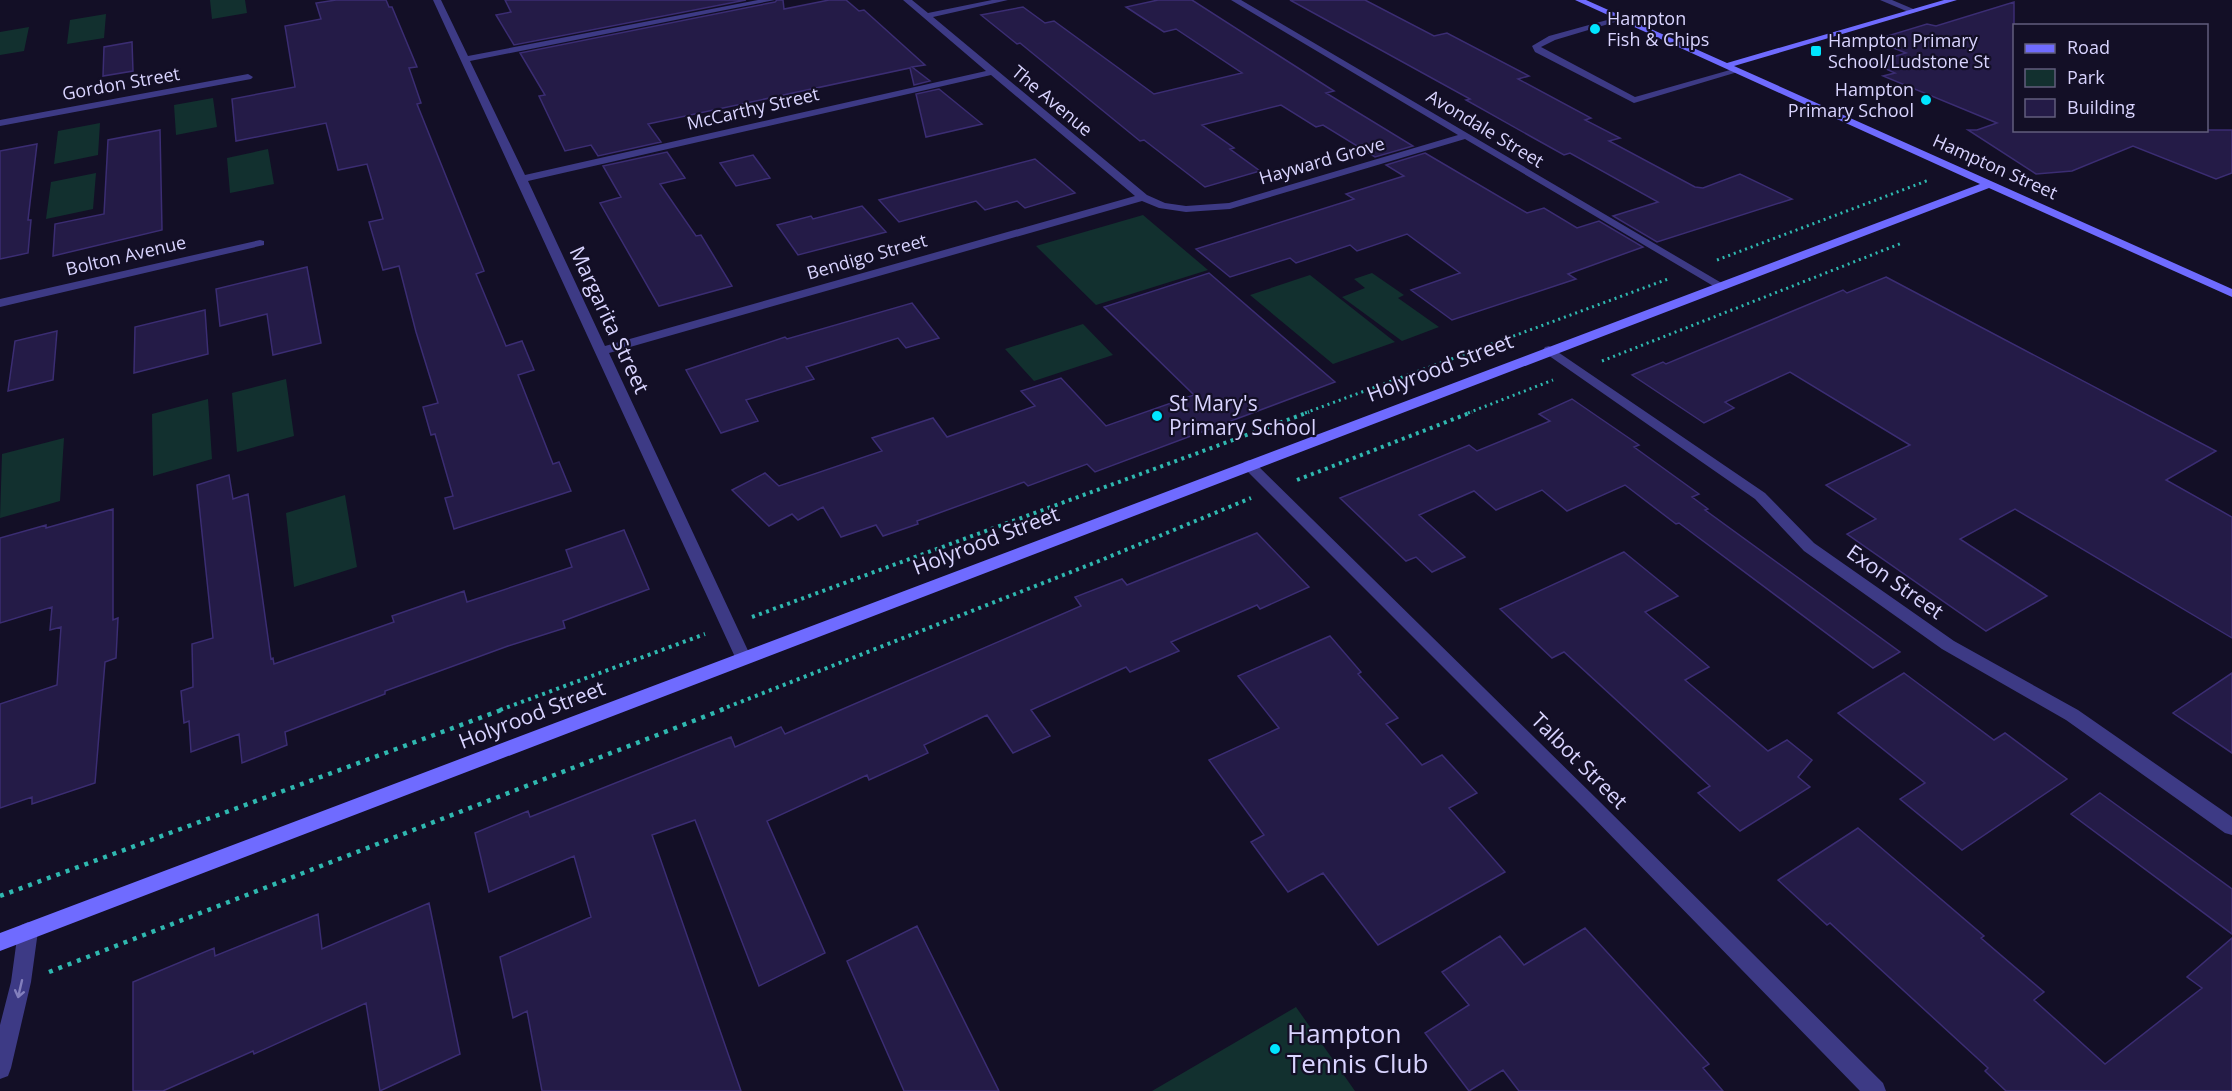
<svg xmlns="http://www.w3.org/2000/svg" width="2232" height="1091" font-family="'Open Sans',sans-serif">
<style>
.green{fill:#12302f}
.building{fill:#241b47;stroke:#3b2d73;stroke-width:1.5}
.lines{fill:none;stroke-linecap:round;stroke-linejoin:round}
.path-far3{stroke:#2fb8b0;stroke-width:2;stroke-dasharray:1.5 3;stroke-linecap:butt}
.path-far2{stroke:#2fb8b0;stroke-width:3;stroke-dasharray:2 4;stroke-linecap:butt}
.path-far1{stroke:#2fb8b0;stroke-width:4;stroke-dasharray:3 4.5;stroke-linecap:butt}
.path{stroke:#2fb8b0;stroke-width:4.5;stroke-dasharray:4 6;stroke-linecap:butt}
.lane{fill:#3d3a85;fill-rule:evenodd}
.street{fill:#3d3a85;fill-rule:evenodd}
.secondary{fill:#6f6bff;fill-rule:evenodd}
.oneway{stroke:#837fbc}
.poi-dot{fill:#00e5ff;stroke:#130f26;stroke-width:2}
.labels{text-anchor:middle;stroke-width:4.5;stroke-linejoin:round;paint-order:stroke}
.far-poi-label{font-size:18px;fill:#d9d4ff;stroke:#130f26;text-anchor:start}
.far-street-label{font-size:18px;fill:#d9d4ff;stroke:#130f26}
.street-label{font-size:21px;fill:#d9d4ff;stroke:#130f26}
.poi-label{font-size:21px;fill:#d9d4ff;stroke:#130f26;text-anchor:start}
.near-poi-label{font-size:26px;fill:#d9d4ff;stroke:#130f26;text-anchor:start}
</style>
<rect width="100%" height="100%" fill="#130f26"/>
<path class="green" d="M210,0h35l2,13 -35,6z
M106,14l-2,24 -37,6 3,-24z
M29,27l-5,24 -24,4v-23z
M213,98l4,29 -41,8 -2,-30z
M100,123l-2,32 -44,9 4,-33z
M268,149l6,35 -44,9 -3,-35z
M96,173l-3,36 -47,10 5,-37z
M1143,215l65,55 -112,35 -60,-59z
M1372,273l32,22 -6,3 41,29 -37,14 -60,-44 23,-9 -11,-9z
M1310,275l85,67 -62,22 -83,-69z
M1083,324l30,31 -79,26 -29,-32z
M286,379l8,57 -57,16 -5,-59z
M208,399l4,60 -59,17 -1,-62z
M64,438l-4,63 -60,17 2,-64z
M345,495l12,72 -63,20 -8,-74z
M1296,1007l59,84h-203z"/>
<path class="building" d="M336,0h50l3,7h3l25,60 -8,1 12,35 -4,1 67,167 -8,3 30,72 16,-5 12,29 -16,5 35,89 6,-2 12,29 -117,38 -9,-31 8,-2 -18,-62 -4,1 -8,-28 15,-4 -22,-71 -17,-66 -16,4 -14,-48 14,-3 -16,-55 -29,6 -12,-47 -90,18 -4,-42 63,-12 -10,-61 36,-7 -5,-16z
M505,0h241l-232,45 -18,-30 15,-3z
M777,0h6l1,9 45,-9h17l13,11 5,-1 61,55 -13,2 18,14 -16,4 -4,-17 -262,56 13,18 -63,14 -7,-11 -26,6 -26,-55 6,-1 -25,-42 255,-51z
M1158,0h34l142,91 -8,2 87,53 -38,11 -52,-32 -7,2 -35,-22 -79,20 32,23 -4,1 30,22 -55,16 -61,-47 -4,1 -120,-98 -3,1 -36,-29 42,-8 22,16 9,-2 100,73 88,-21 -66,-44 -12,3 -38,-25z
M1290,0h75l69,36 13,-3 82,43 -11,3 73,39 -6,2 35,18 -11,3 86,46 8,1 37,-14 52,25 -135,43 -44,-26 45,-14 -88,-49 -6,2 -34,-19 -64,-36 4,-1z
M2014,2v128h218v43l-16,6 -83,-33 -61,25 -36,3 -68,-44h9l20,-7 -114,-47 12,-3 -22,-10 33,-10 -32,-13 53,-16 9,2z
M132,42l1,29 -30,5 1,-29z
M939,89l43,35 -56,13 -10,-43z
M160,130l2,100 -109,26 2,-32 49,-10 4,-74z
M37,144l-9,76h3l-3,33 -28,6v-108z
M667,152l18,26 -25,6 36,52 5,-1 31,51 -73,20 -59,-103 21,-6 -18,-31z
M1425,153l102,60 17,-5 33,20 22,-7 44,26 -75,27 8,5 -124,41 -41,-30 49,-17 -53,-39 -50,17 -7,-6 -54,18 -6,-5 -60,19 -34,-28 158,-50 -8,-5 58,-18 -18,-11z
M753,155l17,23 -34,8 -16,-23z
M1035,159l40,34 -50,15 -8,-7 -32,9 -9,-9 -77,21 -20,-22z
M862,206l24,26 -88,23 -21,-30 34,-9 2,3z
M307,267l14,76 -48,12 -6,-41 -47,12 -4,-37z
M1209,273l126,109 -240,90 -8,-8 -59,22 -4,-4 -107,39 1,3 -35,12 -7,-11 -35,12 -18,-30 -25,13 -6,-6 -23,12 -37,-36 33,-17 14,13 103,-35 -10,-13 61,-20 14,19 88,-31 -14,-15 40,-13 45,48 88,-31 -90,-88z
M1886,277l330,174 -50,29 66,37v121l-217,-129 -55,30 87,57 -61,35 -139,-97 29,-15 -50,-34 84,-40 -120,-73 -65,30 9,6 -30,15 -72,-48 31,-13 3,2 177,-74 4,3z
M912,303l27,35 -33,10 -8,-10 -92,29 8,12 -68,21 12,21 -37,12 -35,-63 99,-33 2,2z
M205,310l3,44 -74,19 1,-46z
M57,331l-4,49 -45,11 7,-50z
M1572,399l67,46 -5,2 65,47 -7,3 16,12 -3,1 195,142 -27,16 -194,-145 -3,1 -51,-39 -58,26 -25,-21 -46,20 -22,-19 -55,24 46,42 -33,15 -16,-15 -10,4 -66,-63 129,-53 8,6 73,-30 -11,-7z
M229,475l4,24 15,-5 23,165 2,-1 1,6 120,-42 -2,-6 72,-25 3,11 105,-35 -6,-17 58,-20 25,59 -86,32 2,7 -57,18 -123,45v3l-100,38 2,13 -45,18 -3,-29 -48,18 -2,-31 -5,2 -3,-32 12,-4 -1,-43 21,-6 -16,-153z
M113,509v111l5,-2 -2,40 -11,4 -10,121 -63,21v-7l-32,11v-104l57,-19 4,-58 -11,3 2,-23 -52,16v-85l46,-13v3z
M1257,533l52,54 -49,22 -3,-4 -86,37 8,9 -49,21 -4,-5 -95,43 19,26 -37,17 -26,-38 -63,30 4,8 -59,27 -2,-5 -100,46 58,132 -66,33 -64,-166 -43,15 89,256h-199l-15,-80 -14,7 -13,-61 91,-40 -17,-61 -85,36 -14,-59 53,-22 2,6 201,-80 4,10 46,-20 4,7 296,-128 -6,-9 47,-18 5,6z
M1624,552l54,44 -33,16 64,55 -24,13 83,71 19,-11 25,20 -14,17 12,10 -70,44 -42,-38 12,-7 -146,-134 -12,6 -52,-49z
M1330,636l31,36 -3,2 40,44 -12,6 36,41 20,-10 35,38 -28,15 56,64 -127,73 -55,-72 -35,19 -37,-50 13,-7 -55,-75 70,-32 -41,-52z
M1904,673l90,67 11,-7 62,46 -105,71 -62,-51 25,-16 -87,-70z
M2232,673v80l-59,-40z
M2100,793l132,96v45l-161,-120z
M1858,828l126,108 -3,2 63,54 -10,8 71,64 97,-76 -15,-11 45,-39v153h-226l-21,-20 3,-3 -158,-145 -3,2 -49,-45z
M429,903l31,151 -80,37 -14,-88 -112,51 -1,-3 -90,40h-30v-109l81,-34 1,8 103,-42 4,35z
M917,926l82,165h-95l-57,-130z
M1585,928l124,136 -6,4 20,23h-204l-16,-21 -34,21 -44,-58 44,-28 -27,-33 58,-36 24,29z"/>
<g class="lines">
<path class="path-far3" d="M1925,181l4,-1"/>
<path class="path-far2" d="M1717,260l212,-80
M1602,361l300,-118
M1305,413l363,-134
M1468,413l85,-33"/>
<path class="path-far1" d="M1297,480l175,-68
M752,617l557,-205
M500,710l205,-76
M720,710l379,-149 152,-63"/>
<path class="path" d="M0,896l504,-187
M49,972l675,-263"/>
<path class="lane" d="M1618,17l7,2 -70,21 -14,7 94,50 102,-29 4,3 -107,32 -99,-51 -3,-6 17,-10z"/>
<path class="street" d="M433,0h8l27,56 290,-56h17l-305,61 55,114 461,-104 -83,-71h9l16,13 64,-13h16l-75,17 214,178 18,8 21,3 43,-3 229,-68 -227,-135h10l484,285 -6,4 -4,-2 -250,-148 -235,70 -44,3 -27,-4 -17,-7 -533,152 142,304 -2,4 -6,2 -6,-2 -2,-4zM991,75l144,121 -530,150 -77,-165z
M1880,0h12l26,11 -7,2z
M248,74l5,3 -2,2 -251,47v-6z
M260,240l4,1v4l-264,62v-8z
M1549,346l216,147 49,50 140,98 124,69 154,107v18l-7,-2 -159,-113 -124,-71 -138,-98 -49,-52 -210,-146 -2,-3 2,-3z
M1249,460l5,2 342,336 287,285 3,8h-26l-276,-283 -340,-340 -2,-3 2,-3z
M28,922l7,3 3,6 -7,51 -20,86 -3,8 -8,3v-54l11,-43 7,-51 3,-6z"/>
<path class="secondary" d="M1575,0h11l141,63 217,-63h13l-223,66 498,223v8l-243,-109 -1989,763v-18l1980,-749z"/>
</g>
<defs><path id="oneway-shaft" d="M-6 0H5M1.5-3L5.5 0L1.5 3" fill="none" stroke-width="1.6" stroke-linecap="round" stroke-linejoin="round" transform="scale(1.5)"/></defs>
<use class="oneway" href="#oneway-shaft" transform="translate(20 989) rotate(103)"/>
<g class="poi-dot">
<circle cx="1595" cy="29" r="6"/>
<rect x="1810" y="45" width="12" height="12" rx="3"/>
<circle cx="1926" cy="100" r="6"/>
<circle cx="1157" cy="416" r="6"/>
<circle cx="1275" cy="1049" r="6"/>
</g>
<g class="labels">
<g class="far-poi-label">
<text x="1607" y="25">Hampton<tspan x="1607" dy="21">Fish &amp; Chips</tspan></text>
<text x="1828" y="47">Hampton Primary<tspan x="1828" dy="21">School/Ludstone St</tspan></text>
<text x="1914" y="96" text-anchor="end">Hampton<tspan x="1914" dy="21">Primary School</tspan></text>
</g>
<g class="far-street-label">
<text transform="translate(121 84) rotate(-10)" y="6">Gordon Street</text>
<text transform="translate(1052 101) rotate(40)" y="6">The Avenue</text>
<text transform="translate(753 109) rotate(-13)" y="6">McCarthy Street</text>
<text transform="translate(1485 129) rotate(31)" y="6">Avondale Street</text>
<text transform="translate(1322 161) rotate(-16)" y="6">Hayward Grove</text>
<text transform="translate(1995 167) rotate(24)" y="6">Hampton Street</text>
<text transform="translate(126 256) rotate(-13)" y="6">Bolton Avenue</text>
<text transform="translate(867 257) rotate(-16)" y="6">Bendigo Street</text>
</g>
<g class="street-label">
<text transform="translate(609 320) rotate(65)" y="7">Margarita Street</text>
<text transform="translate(1440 368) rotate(-21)" y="7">Holyrood Street</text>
<text transform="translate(986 541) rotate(-21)" y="7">Holyrood Street</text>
<text transform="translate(1895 582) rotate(35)" y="7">Exon Street</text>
<text transform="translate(532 715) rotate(-21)" y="7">Holyrood Street</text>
<text transform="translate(1579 761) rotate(45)" y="7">Talbot Street</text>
</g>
<g class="poi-label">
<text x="1169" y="411">St Mary's<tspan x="1169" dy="24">Primary School</tspan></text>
</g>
<g class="near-poi-label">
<text x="1287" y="1043">Hampton<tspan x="1287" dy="30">Tennis Club</tspan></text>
</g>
</g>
<rect x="2013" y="24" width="195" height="108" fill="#130f26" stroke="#625e7d" stroke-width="1.5"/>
<rect x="2025" y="44" width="30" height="9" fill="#6f6bff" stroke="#625e7d" stroke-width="1.5"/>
<text x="2067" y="54" font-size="18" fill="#d9d4ff">Road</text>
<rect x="2025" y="69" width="30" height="18" fill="#12302f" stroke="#625e7d" stroke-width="1.5"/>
<text x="2067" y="84" font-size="18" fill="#d9d4ff">Park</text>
<rect x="2025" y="99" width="30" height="18" fill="#241b47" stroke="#625e7d" stroke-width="1.5"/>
<text x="2067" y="114" font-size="18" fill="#d9d4ff">Building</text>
</svg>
